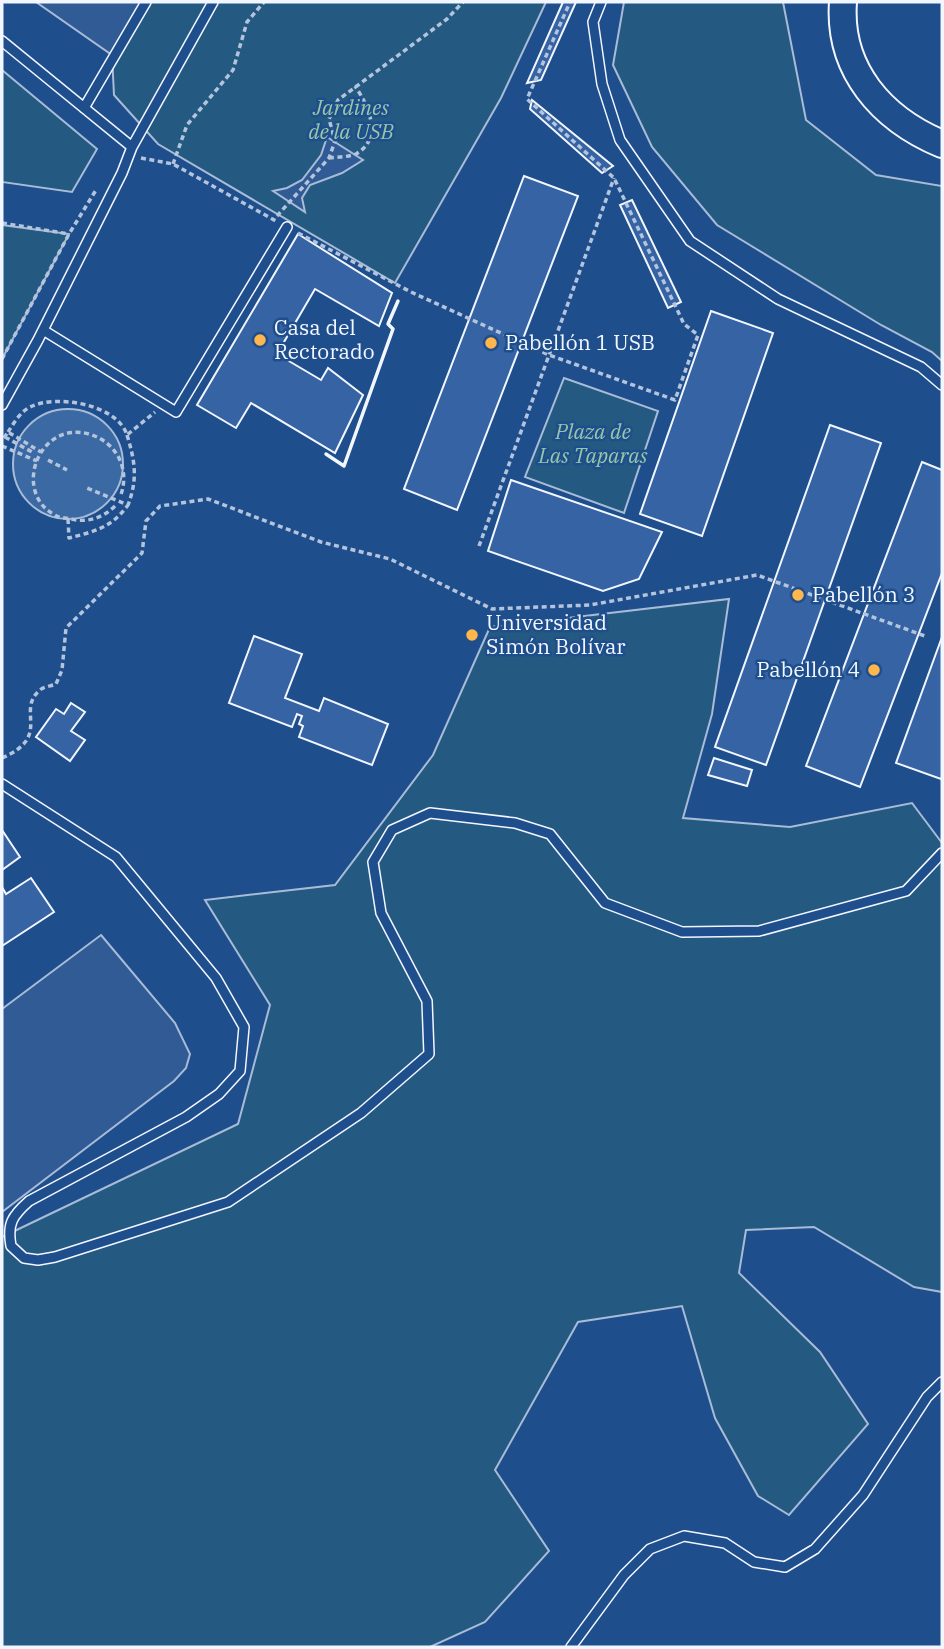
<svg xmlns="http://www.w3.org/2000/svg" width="944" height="1649" font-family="'IBM Plex Serif',serif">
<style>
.green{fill:#245a82;stroke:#a8bbd7;stroke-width:2}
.parking{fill:#305b95;stroke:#a8bbd7;stroke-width:2}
.water{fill:#3b69a3;stroke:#a8bbd7;stroke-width:2}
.building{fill:#3563a3;stroke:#f2f6ff;stroke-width:2}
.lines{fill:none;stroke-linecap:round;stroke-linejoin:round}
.lane-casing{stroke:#f2f6ff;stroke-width:12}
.primary-casing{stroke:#f2f6ff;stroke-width:30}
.path{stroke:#b3c4dc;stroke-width:3.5;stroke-dasharray:5 3.5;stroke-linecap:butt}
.lane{stroke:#1f4e8c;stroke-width:9}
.primary{stroke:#1f4e8c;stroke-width:26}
.wall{stroke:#f2f6ff;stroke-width:3.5}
.poi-dot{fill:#ffb74d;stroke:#1f4e8c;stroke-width:2.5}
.labels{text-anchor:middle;stroke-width:5;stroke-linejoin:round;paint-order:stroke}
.park-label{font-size:21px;font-style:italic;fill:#97c8a6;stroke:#1f4e8c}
.poi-label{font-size:21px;fill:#f2f6ff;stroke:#1f4e8c;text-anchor:start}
</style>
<rect width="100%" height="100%" fill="#1f4e8c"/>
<path class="green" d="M143,2h403l-45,96 -106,185 -237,-139 -44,-49 -2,-40z
M624,2h159l23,118 70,55 66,11v175l-10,-9 -51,-27 -164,-100 -65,-78 -39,-82z
M2,70l95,79 -25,43 -70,-10z
M2,225l67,9 -67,125z
M564,378l94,33 -34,102 -99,-36z
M729,599l-17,115 -29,104 107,9 122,-24 30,40v449l-28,-5 -100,-60 -68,3 -7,43 81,79 48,72 -79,91 -31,-19 -43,-78 -33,-112 -104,16 -83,148 54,81 -64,71 -55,25h-428v-410l236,-113 32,-119 -65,-105 130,-15 98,-130 57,-128z"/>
<path class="parking" d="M36,2h107l-31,53z
M327,137l36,23 -21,13 -32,12 -8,13 3,14 -32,-21 14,-3 15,-8 19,-25z
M101,935l74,88 15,31 -4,14 -12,13 -172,131v-203z"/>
<path class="water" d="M13 464a55 55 0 1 1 110 0a55 55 0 1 1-110 0Z"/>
<path class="building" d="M563,2h13l-35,78 -14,3z
M532,100l81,66 -11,7 -72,-64z
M524,176l54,20 -121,314 -53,-21z
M632,200l49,102 -13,6 -48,-103z
M298,234l94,59 -13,33 -64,-37 -38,65 44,26 7,-12 35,27 -28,58 -84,-50 -15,25 -39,-23z
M711,311l62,22 -71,203 -62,-22z
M830,425l51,18 -115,322 -51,-18z
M922,462l20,8v103l-82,214 -54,-21z
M511,480l151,52 -23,47 -36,12 -115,-40z
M254,636l48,18 -17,44 34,13 5,-13 64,26 -16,41 -73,-28 4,-11 -4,-2 3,-8 -5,-2 -5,13 -63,-24z
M942,637v140l-1,2 -45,-16z
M71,703l14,9 -14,19 14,9 -15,21 -34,-24 20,-28 8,5z
M714,758l38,12 -5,16 -39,-11z
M2,830l18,27 -18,13z
M31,878l23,34 -52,34v-59l4,7z"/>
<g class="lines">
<g class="lane-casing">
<path id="lane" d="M601,2l-8,20 9,62 18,56 70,101 88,58 143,68 21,18
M2,41l130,106
M84,108l62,-106
M43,330l133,82 111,-185
M2,405l36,-65 84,-167 10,-26 81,-145
M2,784l114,73 100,121 28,49 -4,44 -21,23 -33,23 -157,84c-17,15 -22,23 -18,45l13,12 14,2 17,-3 173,-55 133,-89 68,-59 -2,-53 -46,-88 -8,-51 19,-32 38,-17 85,10 35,11 55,69 77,29 77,-1 147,-40 36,-38
M571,1647l53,-72 26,-26 34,-13 41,7 29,19 31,5 30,-18 48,-54 64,-98 15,-15"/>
</g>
<g class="primary-casing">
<path id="primary" d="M843,2c-5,68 39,117 99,142"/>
</g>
<path class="path" d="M141,158l32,6 103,57
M329,158c8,-1 20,-1 27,-4 28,-16 12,-49 -1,-68
M173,164l14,-39 46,-55 14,-48 17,-20
M277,216l52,-58 6,-17 -6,-22 9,-19 109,-81 16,-17
M2,223l67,11
M298,233l113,59 138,63 126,45 23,-65 -14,-11 -70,-146 -87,-79 43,-97
M2,359l67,-125 27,-44
M8,432c6,-9 12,-20 22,-25 26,-13 87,-3 97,28l28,-23
M127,435c8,26 11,44 1,70
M5,437l27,15
M4,438l4,-6 33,20
M2,446l35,15
M48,460l19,10
M115,506c-12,12 -28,17 -44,13 -5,-1 -12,-1 -16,-4 -43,-22 -17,-95 34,-81 28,8 42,36 31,63
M68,519l1,19c27,-7 42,-10 59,-33l-41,-17
M479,546l135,-368
M2,758c51,-22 13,-47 38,-68 3,-3 11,-4 16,-6l6,-14 4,-42 76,-75 4,-32 14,-15 48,-7 113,43 69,17 102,50 98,-4 167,-30 168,61"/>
<use href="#lane" class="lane"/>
<use href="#primary" class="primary"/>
<path class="wall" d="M326,454l18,12 49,-137 -5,-5 10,-23"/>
</g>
<g class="poi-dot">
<circle cx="260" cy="340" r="7"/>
<circle cx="491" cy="343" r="7"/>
<circle cx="798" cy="595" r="7"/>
<circle cx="472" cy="635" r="7"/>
<circle cx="874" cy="670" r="7"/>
</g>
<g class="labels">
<g class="park-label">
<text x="351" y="115">Jardines<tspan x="351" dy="24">de la USB</tspan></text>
<text x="593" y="439">Plaza de<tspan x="593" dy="24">Las Taparas</tspan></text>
</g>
<g class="poi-label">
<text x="274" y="335">Casa del<tspan x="274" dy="24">Rectorado</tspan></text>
<text x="505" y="350">Pabellón 1 USB</text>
<text x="812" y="602">Pabellón 3</text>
<text x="486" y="630">Universidad<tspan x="486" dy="24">Simón Bolívar</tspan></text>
<text x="860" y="677" text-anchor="end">Pabellón 4</text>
</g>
</g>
<rect width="944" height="1649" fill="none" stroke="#f2f6ff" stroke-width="7"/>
</svg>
